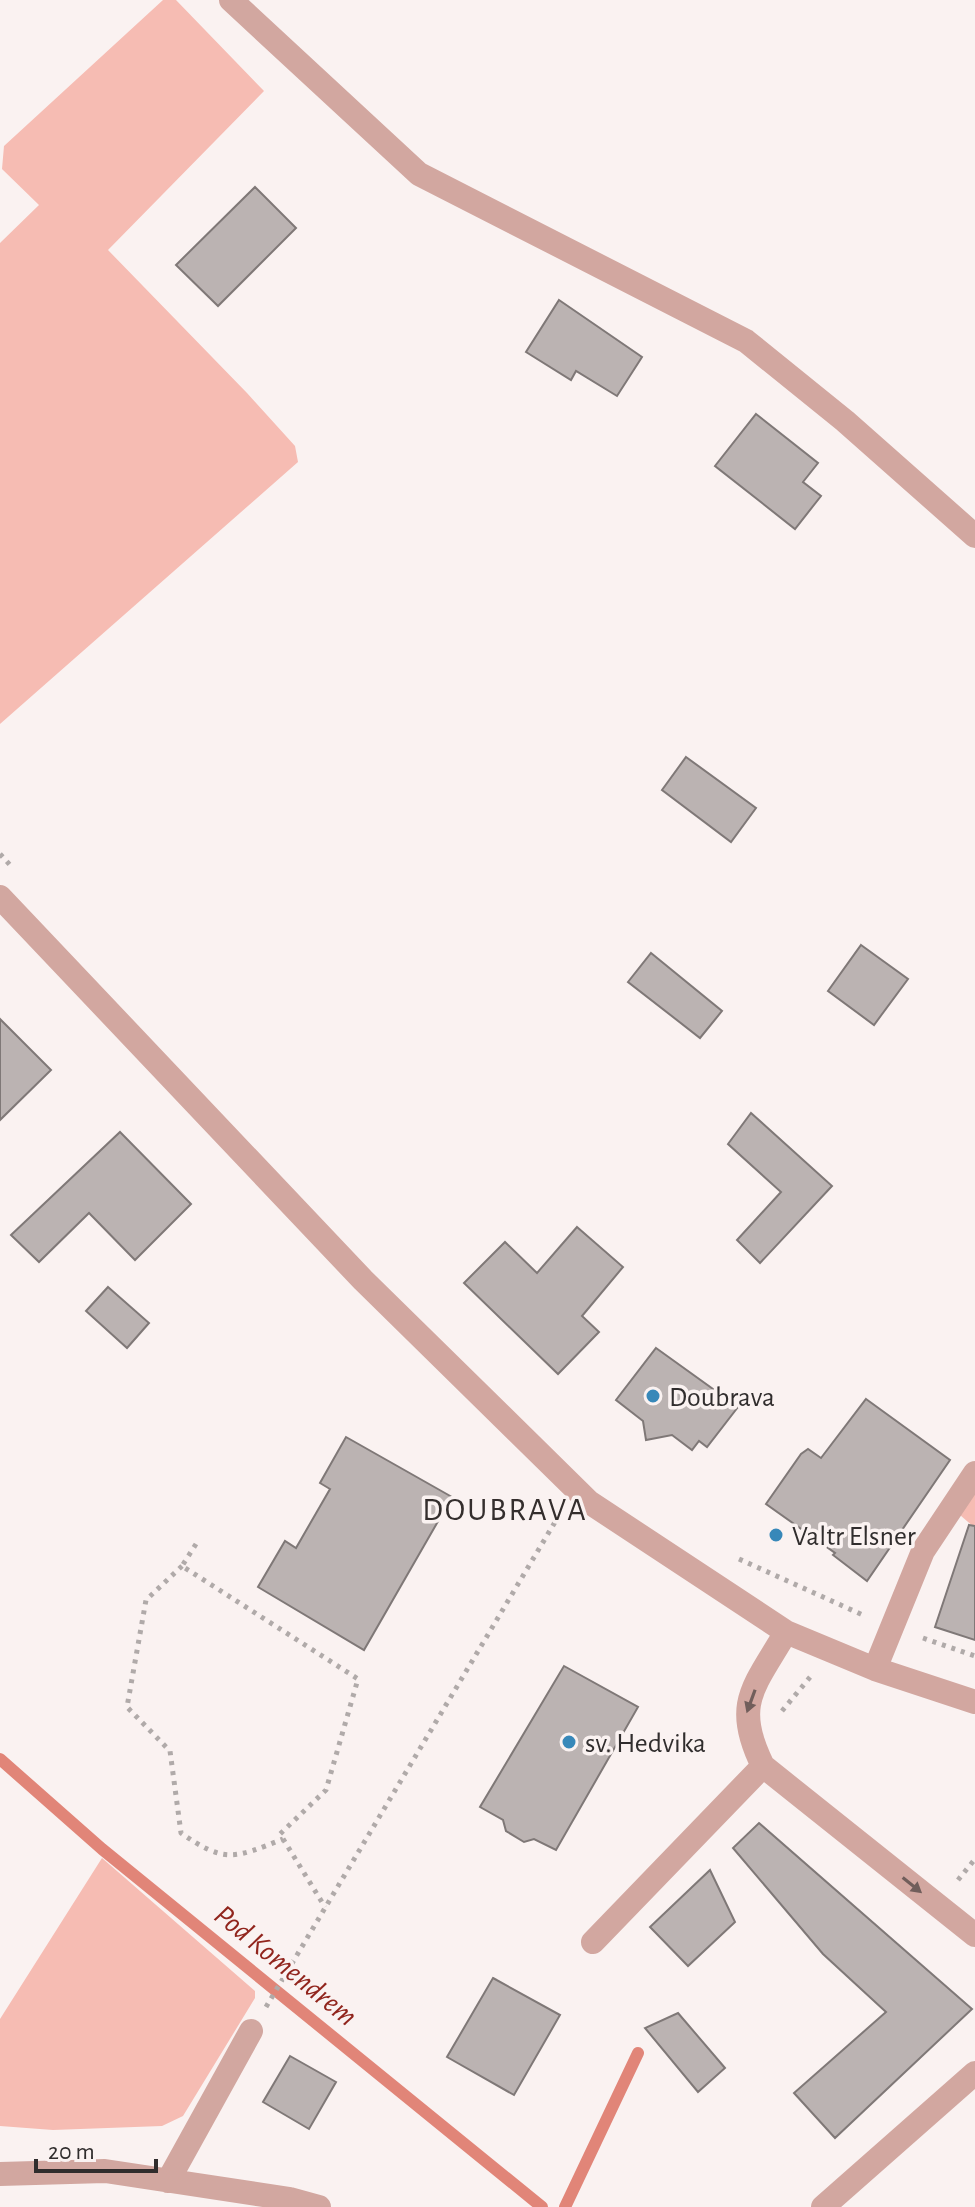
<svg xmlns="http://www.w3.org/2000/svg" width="975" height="2207" font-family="'Alegreya Sans',sans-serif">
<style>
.green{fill:#f6bcb3}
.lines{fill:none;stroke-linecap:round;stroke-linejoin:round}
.stream{stroke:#e18578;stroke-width:12}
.building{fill:#bbb3b2;stroke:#7f7877;stroke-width:2}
.path{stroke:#b0aaa9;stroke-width:5;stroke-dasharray:4 6;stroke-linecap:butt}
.minor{stroke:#d2a7a0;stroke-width:24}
.oneway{fill:#715e5b}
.poi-dot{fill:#3788b9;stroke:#faf2f1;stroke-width:3}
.labels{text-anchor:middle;stroke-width:7;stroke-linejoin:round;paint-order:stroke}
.poi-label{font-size:28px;fill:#302d2d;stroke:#faf2f1;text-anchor:start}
.water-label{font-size:30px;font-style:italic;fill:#91251d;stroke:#faf2f1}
.quarter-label{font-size:32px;letter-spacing:2px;fill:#342e2d;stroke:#faf2f1}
</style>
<rect width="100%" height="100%" fill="#faf2f1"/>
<path class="green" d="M163,0h13l88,91 -156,159 139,143 48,53 3,16 -298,262v-481l39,-38 -37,-36 2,-23z
M975,1492v36l-15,-13z
M102,1858l153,133v7l-72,118 -21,10 -109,4 -53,-4v-107z"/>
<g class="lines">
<path class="stream" d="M0,1759l102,90 440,358
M565,2207l73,-154"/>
</g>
<path class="building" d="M255,187l41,41 -78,78 -42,-41z
M559,300l83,57 -25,39 -41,-25 -5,9 -45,-28z
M756,414l62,49 -15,19 18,14 -26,33 -80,-63z
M686,757l70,51 -25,34 -69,-52z
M861,945l47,34 -34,46 -46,-34z
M651,953l71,58 -22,27 -72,-56z
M0,1019l51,51 -51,50z
M751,1113l81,73 -72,77 -23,-23 44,-48 -53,-48z
M120,1132l71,72 -56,56 -46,-47 -50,49 -28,-27z
M577,1227l46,40 -41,49 17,16 -41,42 -94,-91 41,-41 32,31z
M108,1287l41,36 -22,25 -41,-37z
M656,1348l82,59 -31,40 -8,-6 -7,9 -20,-15 -26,5 -3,-19 -27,-21z
M866,1399l84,61 -83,121 -34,-26 2,-2 -69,-49 35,-50 7,-5 13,9z
M346,1437l106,60 -88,153 -106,-63 27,-46 11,7 34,-59 -10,-6z
M969,1525l6,1v114l-40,-13z
M564,1666l74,41 -82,143 -22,-11 -10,3 -18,-11 -3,-11 -23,-13z
M759,1823l213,186 -137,129 -41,-45 92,-81 -63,-58 -90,-106z
M710,1870l25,52 -47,44 -38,-39z
M493,1978l67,37 -46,80 -67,-38z
M678,2013l47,55 -27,24 -53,-64z
M290,2056l46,26 -27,47 -46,-27z"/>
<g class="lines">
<path class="path" d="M0,854l11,12
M196,1544l-14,22 176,113 -32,111 -46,44 45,73
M739,1559l126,57
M182,1566l-36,34 -19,107 43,44 11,82c44,31 54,25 102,6
M923,1638l52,18
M782,1711l29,-35
M958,1880l17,-21
M266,2007l292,-490"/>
<path class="minor" d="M231,0l188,174 327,167 99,80 130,115
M0,897l363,383 226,222 197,130 89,37 100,33
M786,1632c-32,55 -54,72 -23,134l212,169
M875,1669l48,-118 52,-78
M593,1942l170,-176
M0,2174l105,-3 185,28 29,8
M168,2181l83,-150
M823,2207l152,-134"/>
</g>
<defs><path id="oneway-solid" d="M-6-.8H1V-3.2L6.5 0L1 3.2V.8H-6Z" transform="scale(2)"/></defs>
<g class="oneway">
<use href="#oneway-solid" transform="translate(751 1701) rotate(110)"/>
<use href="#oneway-solid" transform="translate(912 1885) rotate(39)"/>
</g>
<g class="poi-dot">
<circle cx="653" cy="1396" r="8"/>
<circle cx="776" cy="1535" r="8"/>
<circle cx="569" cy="1742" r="8"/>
</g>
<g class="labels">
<g class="poi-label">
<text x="669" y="1406">Doubrava</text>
<text x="792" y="1545">Valtr Elsner</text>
<text x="585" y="1752">sv. Hedvika</text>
</g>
<g class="water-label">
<text transform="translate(286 1965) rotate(39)" y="10">Pod Komendrem</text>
</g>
<g class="quarter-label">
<text x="505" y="1520">DOUBRAVA</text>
</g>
</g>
<path d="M36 2159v12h120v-12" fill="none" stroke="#302d2d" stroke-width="4"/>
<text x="48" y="2159" font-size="24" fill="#302d2d" stroke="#faf2f1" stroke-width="6" paint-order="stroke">20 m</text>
</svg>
